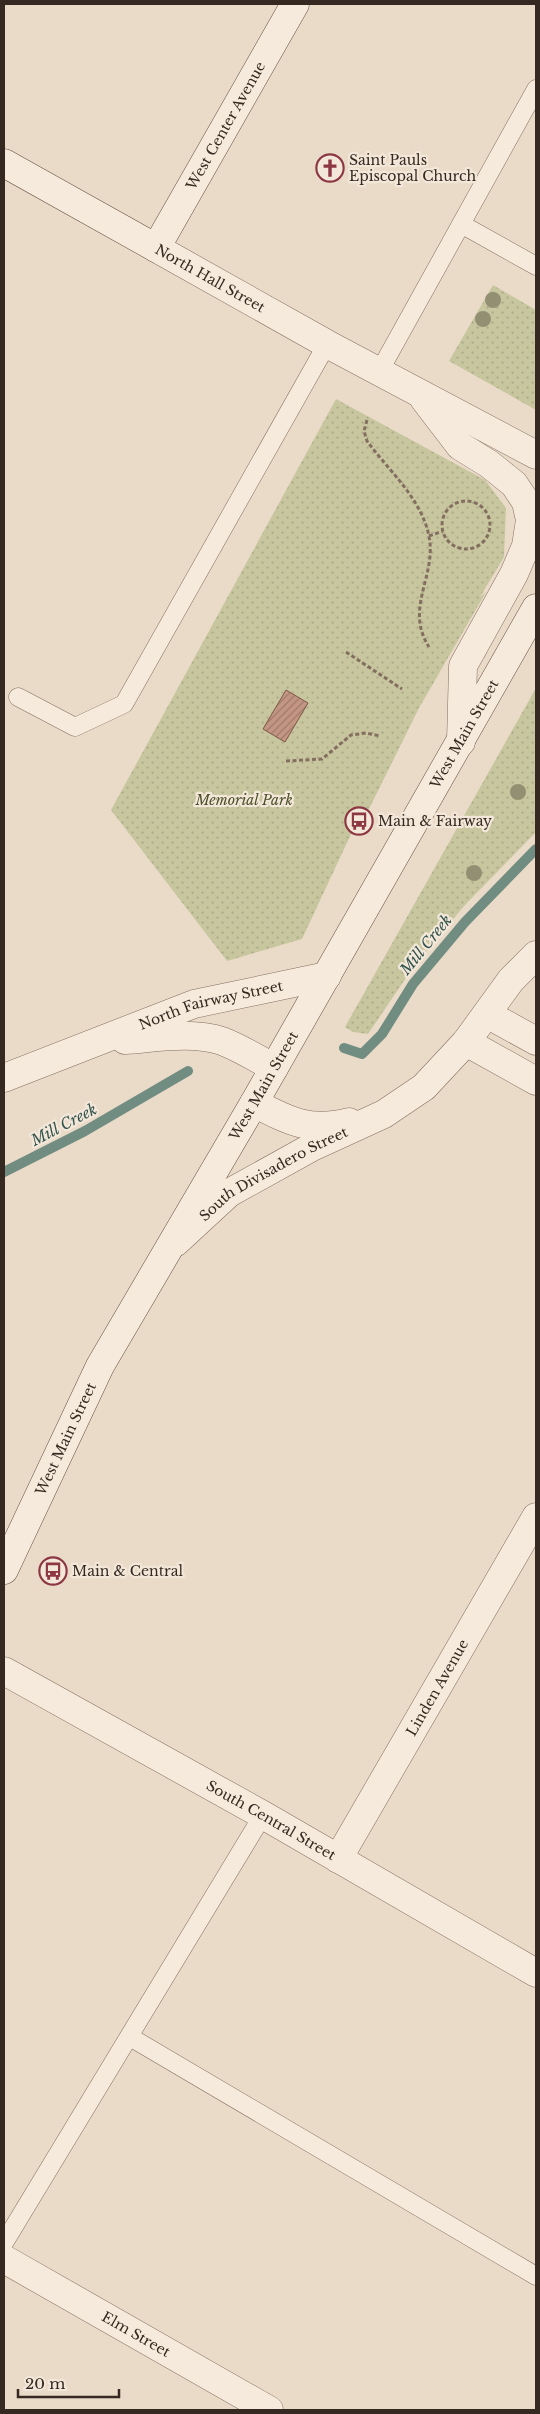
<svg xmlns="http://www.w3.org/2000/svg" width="540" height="2414" font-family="'Libre Baskerville',serif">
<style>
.green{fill:url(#green-dots)}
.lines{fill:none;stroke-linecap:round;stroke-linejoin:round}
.stream{stroke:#718c81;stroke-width:10}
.building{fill:url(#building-hatch);stroke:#805748}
.lane-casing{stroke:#846e60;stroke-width:19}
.street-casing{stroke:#846e60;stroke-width:29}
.secondary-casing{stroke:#665043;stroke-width:29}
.path{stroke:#846e60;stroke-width:3;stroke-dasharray:4 2.5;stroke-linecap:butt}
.lane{stroke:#f5eadb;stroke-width:18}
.street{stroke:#f5eadb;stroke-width:28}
.secondary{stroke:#f5eadb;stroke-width:28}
.tree{fill:#938f72}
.labels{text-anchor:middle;stroke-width:4.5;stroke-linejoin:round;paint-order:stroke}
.street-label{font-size:14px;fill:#362921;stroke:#f2e7d8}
.poi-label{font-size:14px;fill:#362921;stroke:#f2e7d8;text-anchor:start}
.park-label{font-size:14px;font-style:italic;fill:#4c502a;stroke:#f2e7d8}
.water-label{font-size:15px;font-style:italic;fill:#33544d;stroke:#f2e7d8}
</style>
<defs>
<pattern id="green-dots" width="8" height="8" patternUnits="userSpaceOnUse" patternTransform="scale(1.25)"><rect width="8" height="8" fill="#c7c69e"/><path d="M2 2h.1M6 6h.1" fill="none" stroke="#acaa88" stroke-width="1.8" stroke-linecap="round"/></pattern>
<pattern id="building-hatch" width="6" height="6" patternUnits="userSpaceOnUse" patternTransform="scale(1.25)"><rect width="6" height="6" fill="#c39583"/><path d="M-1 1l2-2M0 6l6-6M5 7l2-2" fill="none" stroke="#9f7a6b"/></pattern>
</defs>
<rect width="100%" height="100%" fill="#eadbc9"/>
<path class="green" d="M493,285l43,25v100l-87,-49z
M336,399l149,81 21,28 -2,49 -24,40 6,-5 -67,116 -55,111 -5,-2 -57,122 -75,22 -116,-151z
M536,688v144l-72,74 -52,63 -44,65 -15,-2 -8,-5z"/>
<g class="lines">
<path class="stream" d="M344,1048l18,6 20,-20 31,-50 52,-62 71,-73
M4,1172l81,-41 103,-60"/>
</g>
<path class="building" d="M286,690l22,13 -23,39 -22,-13z"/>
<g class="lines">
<g class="lane-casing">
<path id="lane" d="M461,224l75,42
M379,372l157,-283
M18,697l57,30 49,-23 203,-360
M130,2037l406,239
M4,2243l259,-428"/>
</g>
<g class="street-casing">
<g id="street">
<path id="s1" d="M156,248l171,96 209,111"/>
<path d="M424,399l36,47 29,18 25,20 12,18 4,18 -4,26 -12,28 -51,92 -2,76"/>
<path d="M487,1014l49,27"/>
<path d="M125,1040c31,-2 66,-9 97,1 18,7 35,17 52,27"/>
<path d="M466,1042l70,39"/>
<path id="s2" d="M4,1078l190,-74 133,-28"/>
<path d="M254,1103c35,18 54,29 95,19"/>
<path id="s3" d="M176,1242l53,-49 83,-46 72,-33 40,-27 42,-45 45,-62 25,-25"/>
<path id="s4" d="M4,1671l259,144 273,158"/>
<path id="s5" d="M338,1859l198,-342"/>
<path id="s6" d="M4,2259l265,151"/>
</g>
</g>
<g class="secondary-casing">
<g id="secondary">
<path id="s7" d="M4,163l152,85 139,-244"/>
<path id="s8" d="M4,1570l96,-204 154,-263 282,-495"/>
</g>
</g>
<path class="path" d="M367,420l-3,11 3,10c22,30 54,57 62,95 8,40 -25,72 0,111
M442 525a24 24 0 1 1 48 0a24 24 0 1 1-48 0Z
M429,536l14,-5
M346,652l56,37
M286,761l36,-2 29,-24 15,-2 14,3"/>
<use href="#lane" class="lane"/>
<use href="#street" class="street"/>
<use href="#secondary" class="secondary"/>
</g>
<g class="tree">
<circle cx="493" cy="300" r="8"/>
<circle cx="483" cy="319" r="8"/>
<circle cx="518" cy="792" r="8"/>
<circle cx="474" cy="873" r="8"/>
</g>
<defs>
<g id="church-ring" transform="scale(1.4375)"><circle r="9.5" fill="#f2e7d8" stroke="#8c3743" stroke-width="1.5"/><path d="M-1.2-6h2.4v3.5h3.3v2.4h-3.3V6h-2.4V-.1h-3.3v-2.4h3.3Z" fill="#8c3743"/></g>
<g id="bus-ring" transform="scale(1.4375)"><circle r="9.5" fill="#f2e7d8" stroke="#8c3743" stroke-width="1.5"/><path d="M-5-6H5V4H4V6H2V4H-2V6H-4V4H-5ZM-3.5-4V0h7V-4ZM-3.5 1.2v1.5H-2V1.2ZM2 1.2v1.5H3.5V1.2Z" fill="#8c3743"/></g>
</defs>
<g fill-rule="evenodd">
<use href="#church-ring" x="330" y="168"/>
<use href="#bus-ring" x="359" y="821"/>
<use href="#bus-ring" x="53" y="1571"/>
</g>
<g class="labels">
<g class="street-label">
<text dy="5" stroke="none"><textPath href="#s7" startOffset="315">West Center Avenue</textPath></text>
<text dy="5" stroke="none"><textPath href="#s1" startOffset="62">North Hall Street</textPath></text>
<text dy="5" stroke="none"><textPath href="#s8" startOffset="955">West Main Street</textPath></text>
<text dy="5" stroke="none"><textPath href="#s2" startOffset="220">North Fairway Street</textPath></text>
<text dy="5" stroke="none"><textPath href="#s8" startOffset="550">West Main Street</textPath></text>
<text dy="5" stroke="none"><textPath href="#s3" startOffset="120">South Divisadero Street</textPath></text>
<text dy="5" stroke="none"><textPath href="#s8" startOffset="145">West Main Street</textPath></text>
<text dy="5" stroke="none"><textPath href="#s5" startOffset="198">Linden Avenue</textPath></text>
<text dy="5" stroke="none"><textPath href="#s4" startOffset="306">South Central Street</textPath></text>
<text dy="5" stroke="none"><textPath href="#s6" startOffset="152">Elm Street</textPath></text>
</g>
<g class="poi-label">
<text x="349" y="165">Saint Pauls<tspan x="349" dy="16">Episcopal Church</tspan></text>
<text x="378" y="826">Main &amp; Fairway</text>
<text x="72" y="1576">Main &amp; Central</text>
</g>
<g class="park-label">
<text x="244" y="805">Memorial Park</text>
</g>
<g class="water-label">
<text transform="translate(426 945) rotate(-51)" y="5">Mill Creek</text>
<text transform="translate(64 1125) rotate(-28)" y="5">Mill Creek</text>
</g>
</g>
<rect width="540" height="2414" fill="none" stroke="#362921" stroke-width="10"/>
<path d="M18 2389v8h101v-8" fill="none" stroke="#362921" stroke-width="2.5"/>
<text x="25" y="2389" font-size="15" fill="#362921" stroke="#f2e7d8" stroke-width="4" paint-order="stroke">20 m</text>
</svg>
